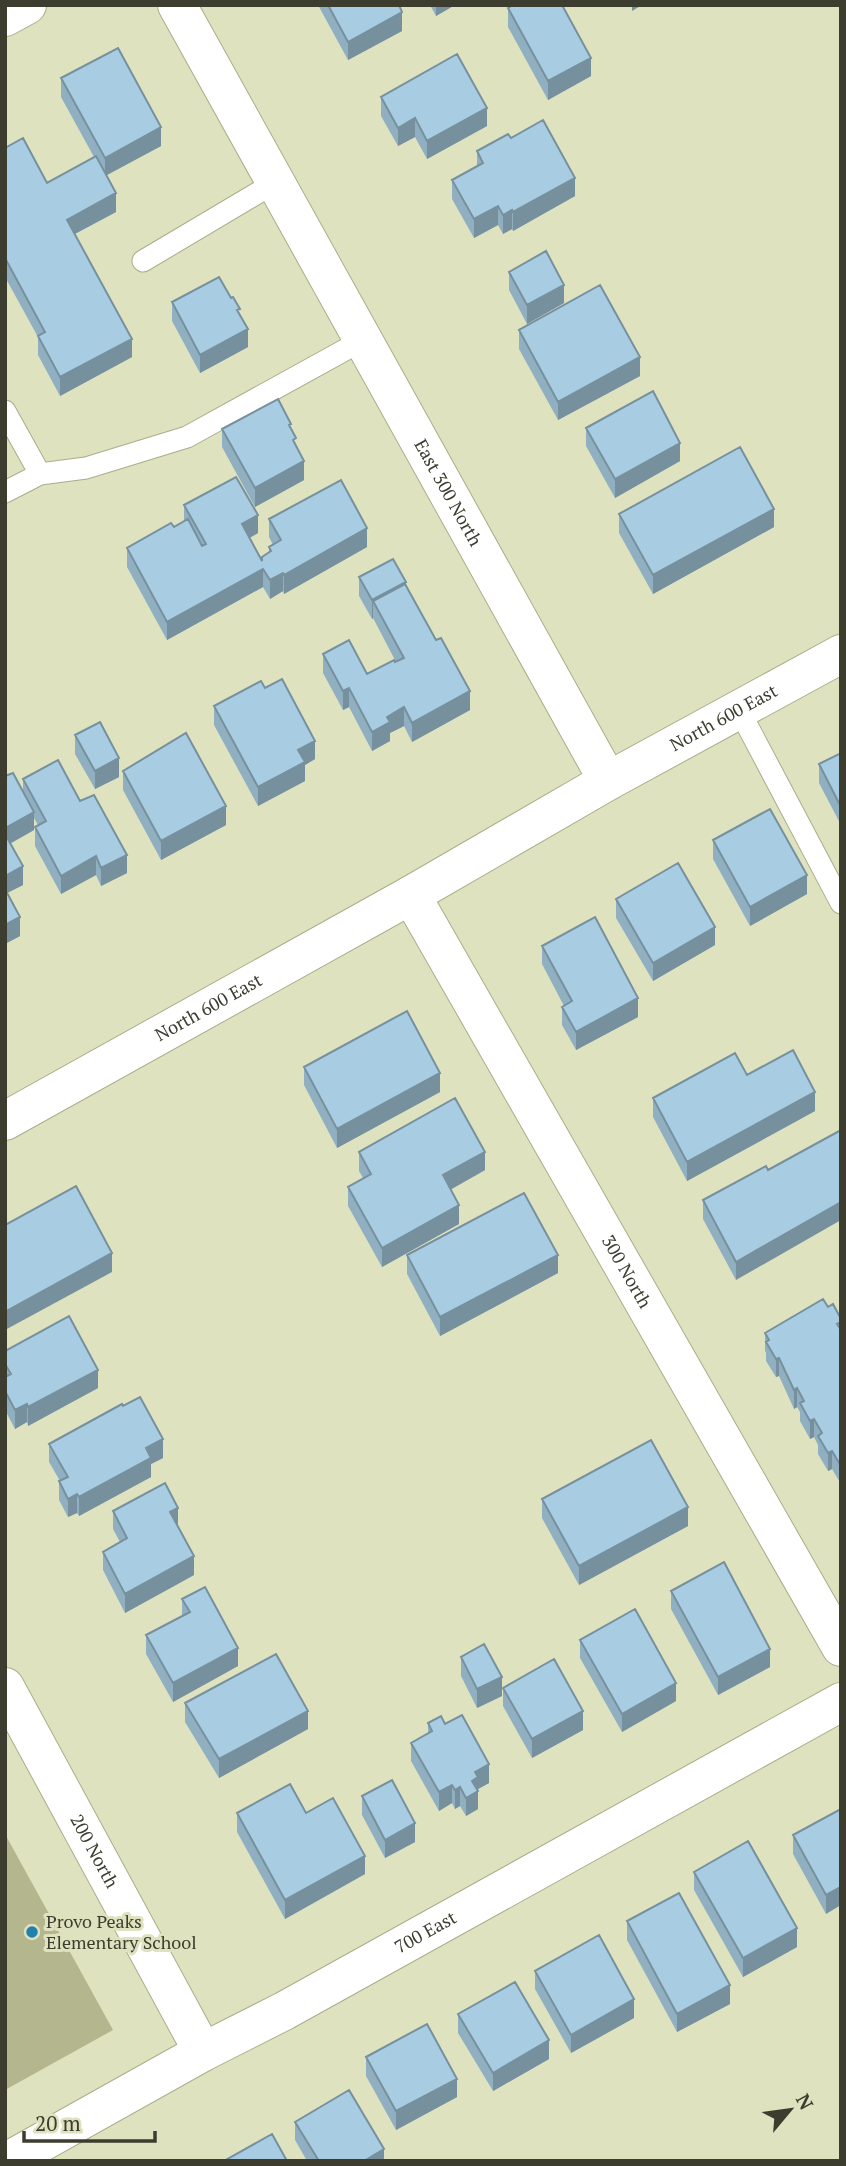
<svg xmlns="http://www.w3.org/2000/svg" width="846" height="2166" font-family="'PT Serif',serif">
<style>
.green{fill:#b4b78d}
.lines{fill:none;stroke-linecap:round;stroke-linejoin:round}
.lane-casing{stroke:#aaad8a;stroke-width:23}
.street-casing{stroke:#aaad8a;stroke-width:40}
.secondary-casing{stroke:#aaad8a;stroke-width:40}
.lane{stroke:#fff;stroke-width:21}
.street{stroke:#fff;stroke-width:38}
.secondary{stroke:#fff;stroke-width:38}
.wall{fill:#90b0c2}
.shaded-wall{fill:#76909e}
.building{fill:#a8cde2;stroke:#76909e;stroke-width:2}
.poi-dot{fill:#2181ad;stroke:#dfe2be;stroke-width:2.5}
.labels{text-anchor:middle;stroke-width:6;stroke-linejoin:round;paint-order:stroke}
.street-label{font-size:18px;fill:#3c3d2f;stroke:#dfe2be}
.poi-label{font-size:18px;fill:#3c3d2f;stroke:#dfe2be;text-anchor:start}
</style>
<rect width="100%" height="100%" fill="#dfe2be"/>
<path class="green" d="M5,1834l108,196 -108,60z"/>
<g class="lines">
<g class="lane-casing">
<path id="lane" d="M143,261l133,-79
M5,411l35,63 -35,18
M40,474l46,-6 101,-31 176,-97
M739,710l102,193"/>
</g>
<g class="street-casing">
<g id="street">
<path id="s1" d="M177,5l431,776"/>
<path d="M5,17l22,-12"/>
<path id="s2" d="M411,895l430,752"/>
<path id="s3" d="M5,1121l406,-226 197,-114 233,-127"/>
<path id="s4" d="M5,1687l198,365"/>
</g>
</g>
<g class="secondary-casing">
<g id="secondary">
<path id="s5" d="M8,2161l195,-109 81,-41 557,-309"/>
</g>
</g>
<use href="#lane" class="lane"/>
<use href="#street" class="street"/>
<use href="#secondary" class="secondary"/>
</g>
<path class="wall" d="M318,5h81l3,26 -54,29z
M430,5h25l-19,11z
M508,8l83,68 -43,24 -40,-73z
M61,78l100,68 -54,29 9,37 -41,22 57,123 -72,39 -22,-41v-18l-33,-60v-129l42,35 47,-26 -33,-60z
M381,97l106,29 -60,33 -12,-22 -17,9 -17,-30z
M511,138l64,58 -62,35 -1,-2 -9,5 -5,-9 -24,13 -22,-39v-19l25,-14v-15z
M509,272l55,31 -37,21 -18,-34z
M172,302l68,13 8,32 -48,26 -28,-52z
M519,330l121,46 -82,44 -39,-71z
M586,428l94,33 -65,37 -29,-52z
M222,429l69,1 13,50 -49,27 -33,-60z
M184,505l74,28 -9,5 13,22 7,-8v-5l4,-2 -4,-8v-18l98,28 -83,47 -1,-3 -13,8 -7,-12 -96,53 -40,-73v-19l57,-27z
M619,514l155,13 -121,67 -34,-61z
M359,577l47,8 64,125 -58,32 -8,-16 -14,7v8l-18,10 -23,-44 -6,3 -20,-37v-19l44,20 29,-12 -23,-44 -1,1 -13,-23z
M265,688l50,71 -10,6v16l-47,25 -44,-81v-19z
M75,735l44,42 -24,12 -20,-35z
M841,753v72l-22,-42v-19z
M123,771l103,54 -65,35 -38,-70z
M5,776l18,15v-12l57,22 47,72 -26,13 -5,-11 -35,19 -26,-48v-19l3,-2 -4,-7v12l-24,14 13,41 -16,8 13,43 -15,8z
M713,840l94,54 -57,32 -37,-67z
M616,899l99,46 -62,36 -37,-63z
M542,946l96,71 -62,33 -14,-25v-18l2,-1 -22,-42z
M304,1067l136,25 -103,56 -33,-63z
M747,1075l68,36 -128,70 -34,-64v-19z
M359,1152l126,18 -34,19 8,35 -77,43 -34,-61v-19l15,-9 -4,-7z
M766,1166l-30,114 -33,-61v-19z
M407,1255l151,18 -118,63 -33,-62z
M828,1307l13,12v165l-9,-15 -4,2 -10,-17v-9l-4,-8 -4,2 -10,-18v-9l-3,-5 -3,2 -15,-33 -3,1 -10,-16v-8l-1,-2v-18z
M5,1351l93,37 -70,38 -1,-4 -12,7 -10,-19z
M49,1444l114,14 -12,6v13l-72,39 -2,-3 -9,4 -9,-17v-19h1l-11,-19z
M542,1499l146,27 -109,59 -37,-67z
M113,1511l65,15 16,49 -69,38 -22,-43v-18l17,-10 -7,-13z
M671,1591l99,76 -52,28 -47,-86z
M182,1599l56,67 -65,36 -27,-48v-19l36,-19z
M580,1640l96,61 -54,31 -42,-74z
M461,1657l41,39 -25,12 -16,-32z
M503,1688l80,42 -51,28 -29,-52z
M185,1703l123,26 -89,49 -34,-56z
M428,1723l17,1 44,59 -11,6v20l-12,7 -6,-10 -5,3 -3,-6 -13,8 -28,-50v-18l17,-9z
M362,1796l53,46 -30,16 -23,-43z
M839,1810l-13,104 -33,-60v-19z
M237,1813h69l59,61 -80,45 -48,-87z
M694,1872l103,75 -54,30 -49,-87z
M627,1921l103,83 -53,28 -50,-92z
M535,1971l99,47 -63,35 -36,-64z
M458,2014l91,45 -56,32 -35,-58z
M366,2057l91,40 -61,33 -30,-54z
M295,2122l89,39h-77l-12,-21z"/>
<path class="shaded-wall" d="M436,5h19l-19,11z
M632,5h10l-10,6z
M402,12v19l-54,29v-18z
M591,58v18l-43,24v-19z
M487,108v18l-60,33v-18z
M415,118v19l-17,9v-18z
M161,127v19l-56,30v-18z
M575,178v18l-62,35v-19z
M116,193v19l-49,26v-18z
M498,206v19l-24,13v-19z
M512,210v19l-9,5v-19z
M564,285v18l-37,21v-19z
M248,329v18l-48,26v-18z
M132,339v18l-72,39v-19z
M640,357v19l-82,44v-18z
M680,443v18l-65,37v-19z
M304,461v19l-49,27v-19z
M774,509v18l-121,67v-19z
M258,515v18l-16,9v-18z
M367,528v19l-83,47v-19z
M263,569v18l-96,53v-18z
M283,573v18l-13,8v-19z
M406,582v19h-33v17l-1,1v-19z
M349,688v19l-6,3v-19z
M470,691v19l-58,32v-19z
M404,707v19l-14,7v8l-18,10v-19l15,-15z
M315,741v18l-10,6v16l-47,25v-19l40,-37z
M119,758v19l-24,12v-18z
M226,806v19l-65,35v-19z
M34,812v18l-27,15v-18z
M127,855v18l-26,13v-18z
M96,856v19l-35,19v-18z
M23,866v19l-18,9v-18z
M807,875v19l-57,32v-19z
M20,917v19l-15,8v-19z
M715,927v18l-62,36v-18z
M638,998v19l-62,33v-18z
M440,1073v19l-103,56v-19z
M815,1092v19l-128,70v-19z
M485,1152v18l-42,24v-19z
M841,1202v18l-105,60v-18z
M459,1205v19l-77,43v-19z
M112,1253v19l-107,58v-18z
M558,1255v18l-118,63v-19z
M779,1358v18l-3,1v-18z
M98,1370v18l-70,38v-19z
M797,1388v19l-3,2v-19z
M27,1404v18l-12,7v-19z
M814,1419v18l-4,2v-18z
M163,1439v19l-12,6v13l-72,39v-19l67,-49z
M832,1451v18l-4,2v-18z
M77,1494v19l-9,4v-18z
M688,1507v19l-109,59v-19z
M178,1508v19l-8,-15z
M194,1556v19l-69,38v-19z
M238,1648v18l-65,36v-19z
M770,1649v18l-52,28v-18z
M502,1677v19l-25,12v-19z
M676,1683v18l-54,31v-18z
M308,1711v18l-89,49v-19z
M583,1711v19l-51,28v-19z
M489,1764v19l-11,6v20l-12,7v-18l9,-26z
M452,1785v18l-13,8v-19z
M460,1787v19l-5,3v-19z
M415,1823v19l-30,16v-18z
M365,1856v18l-80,45v-19z
M841,1887v18l-15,9v-19z
M797,1928v19l-54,30v-19z
M730,1985v19l-53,28v-18z
M634,1999v19l-63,35v-18z
M549,2040v19l-56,32v-18z
M457,2079v18l-61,33v-19z
M384,2149v12h-20z"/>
<path class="building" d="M328,5h71l3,7 -54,30z
M513,5h49l29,53 -43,23 -40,-73z
M118,48l43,79 -56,31 -44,-80z
M457,54l30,54 -60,33 -12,-23 -17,10 -17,-31z
M543,120l32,58 -62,34 -1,-2 -9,5 -5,-9 -24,13 -22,-39 31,-17 -6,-12 31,-17 3,4z
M23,138l24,45 49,-27 20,37 -49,27 65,119 -72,38 -22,-41 7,-4 -40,-74v-110z
M546,251l18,34 -37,20 -18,-33z
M219,277l12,21 2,-1 7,12 -3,1 11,19 -48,26 -28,-53z
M600,285l40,72 -82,45 -39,-72z
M653,391l27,52 -65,36 -29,-51z
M278,399l13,25 -2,1 7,13 -3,2 11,21 -49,27 -33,-59z
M740,447l34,62 -121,66 -34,-61z
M236,477l22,38 -16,9 20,37v-4l9,-6 -2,-4 12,-7 -12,-21 72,-39 26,48 -83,47 -1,-2 -13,7 -7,-11 -96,53 -40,-74 44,-25 3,4 14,-8 14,27 4,-2 -22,-39z
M393,559l13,23 -34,18 -13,-23z
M405,584l31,56 5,-2 29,53 -58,32 -8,-16 -17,10 3,5 -18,10 -23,-44 -6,3 -20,-37 26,-14 18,34 27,-14 1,2 9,-4 -31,-57z
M282,679l33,62 -17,9 7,12 -47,25 -44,-81 47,-25 4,7z
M100,722l19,36 -24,13 -20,-36z
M186,733l40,73 -65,35 -38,-70z
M841,753v54l-22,-43z
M58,760l22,41 14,-6 33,60 -26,13 -5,-12 -35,20 -26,-49 11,-6 -23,-42z
M13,773l21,39 -27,15 -2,-3v-48z
M770,809l37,66 -57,32 -37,-67z
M5,834l18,32 -18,10z
M678,863l37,64 -62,36 -37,-64z
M5,889l15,28 -15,8z
M595,917l43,81 -62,34 -14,-25 10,-6 -30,-55z
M407,1011l33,62 -103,56 -33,-62z
M793,1050l22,42 -128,70 -34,-64 82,-45 12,22z
M455,1098l30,54 -42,23 16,30 -77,43 -34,-61 23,-13 -12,-22z
M841,1130v72l-105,60 -33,-62 63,-34 2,4z
M76,1186l36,67 -107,59v-87z
M524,1193l34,62 -118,62 -33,-62z
M823,1299l5,8 5,-3 8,15v3l-4,2 4,6v136l-9,-15 -4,2 -10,-17 4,-3 -8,-14 -4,2 -10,-18 4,-2 -7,-13 -3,2 -15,-32 -3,1 -10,-17 3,-2 -4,-7z
M69,1316l29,54 -70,37 -1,-3 -12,6 -10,-19v-14l6,-3 -6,-10v-13z
M140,1397l23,42 -17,9 5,10 -72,39 -2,-3 -9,5 -9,-18 9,-4 -19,-33 73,-40 1,2z
M651,1440l37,67 -109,59 -37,-67z
M165,1483l13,25 -8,4 24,44 -69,38 -22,-42 24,-14 -14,-27z
M724,1562l46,87 -52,28 -47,-86z
M205,1587l33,61 -65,35 -27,-48 44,-23 -8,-13z
M635,1609l41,74 -54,31 -42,-74z
M484,1644l18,33 -25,12 -16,-32z
M276,1654l32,57 -89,48 -34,-56z
M554,1659l29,52 -51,28 -29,-51z
M462,1715l27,49 -14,8 3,5 -6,4 6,10 -12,7 -6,-11 -5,3 -3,-5 -13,7 -28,-49 21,-12 -4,-8 13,-7 4,8z
M392,1780l23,43 -30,17 -23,-44z
M290,1784l16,29 27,-15 32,58 -80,44 -48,-87z
M839,1810l2,2v75l-15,8 -33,-60z
M748,1841l49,87 -54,30 -49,-86z
M679,1893l51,92 -53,29 -50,-93z
M599,1935l35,64 -63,36 -36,-64z
M515,1982l34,58 -56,33 -35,-59z
M427,2024l30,55 -61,32 -30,-54z
M349,2090l35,59 -20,12h-45l-24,-39z
M272,2134l15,27h-63z"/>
<circle class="poi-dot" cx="32" cy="1932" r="7"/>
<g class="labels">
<g class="street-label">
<text dy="6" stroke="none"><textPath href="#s1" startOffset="558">East 300 North</textPath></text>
<text dy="6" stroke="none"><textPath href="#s3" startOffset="824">North 600 East</textPath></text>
<text dy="6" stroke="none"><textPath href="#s3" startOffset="233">North 600 East</textPath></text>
<text dy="6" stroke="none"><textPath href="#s2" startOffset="434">300 North</textPath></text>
<text dy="6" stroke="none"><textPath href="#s4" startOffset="187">200 North</textPath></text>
<text dy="6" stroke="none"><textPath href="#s5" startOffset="476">700 East</textPath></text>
</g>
<g class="poi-label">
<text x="46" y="1928">Provo Peaks<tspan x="46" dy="21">Elementary School</tspan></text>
</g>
</g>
<rect width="846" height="2166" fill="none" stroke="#3c3d2f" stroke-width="14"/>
<g transform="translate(790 2110) rotate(61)" stroke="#dfe2be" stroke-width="5" paint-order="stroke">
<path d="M0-5L12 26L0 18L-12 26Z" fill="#3c3d2f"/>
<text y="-10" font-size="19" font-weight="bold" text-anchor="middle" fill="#3c3d2f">N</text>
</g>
<path d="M24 2131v10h131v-10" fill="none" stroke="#3c3d2f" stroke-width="3.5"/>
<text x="35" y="2131" font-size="21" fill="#3c3d2f" stroke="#dfe2be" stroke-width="5" paint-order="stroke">20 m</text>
</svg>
